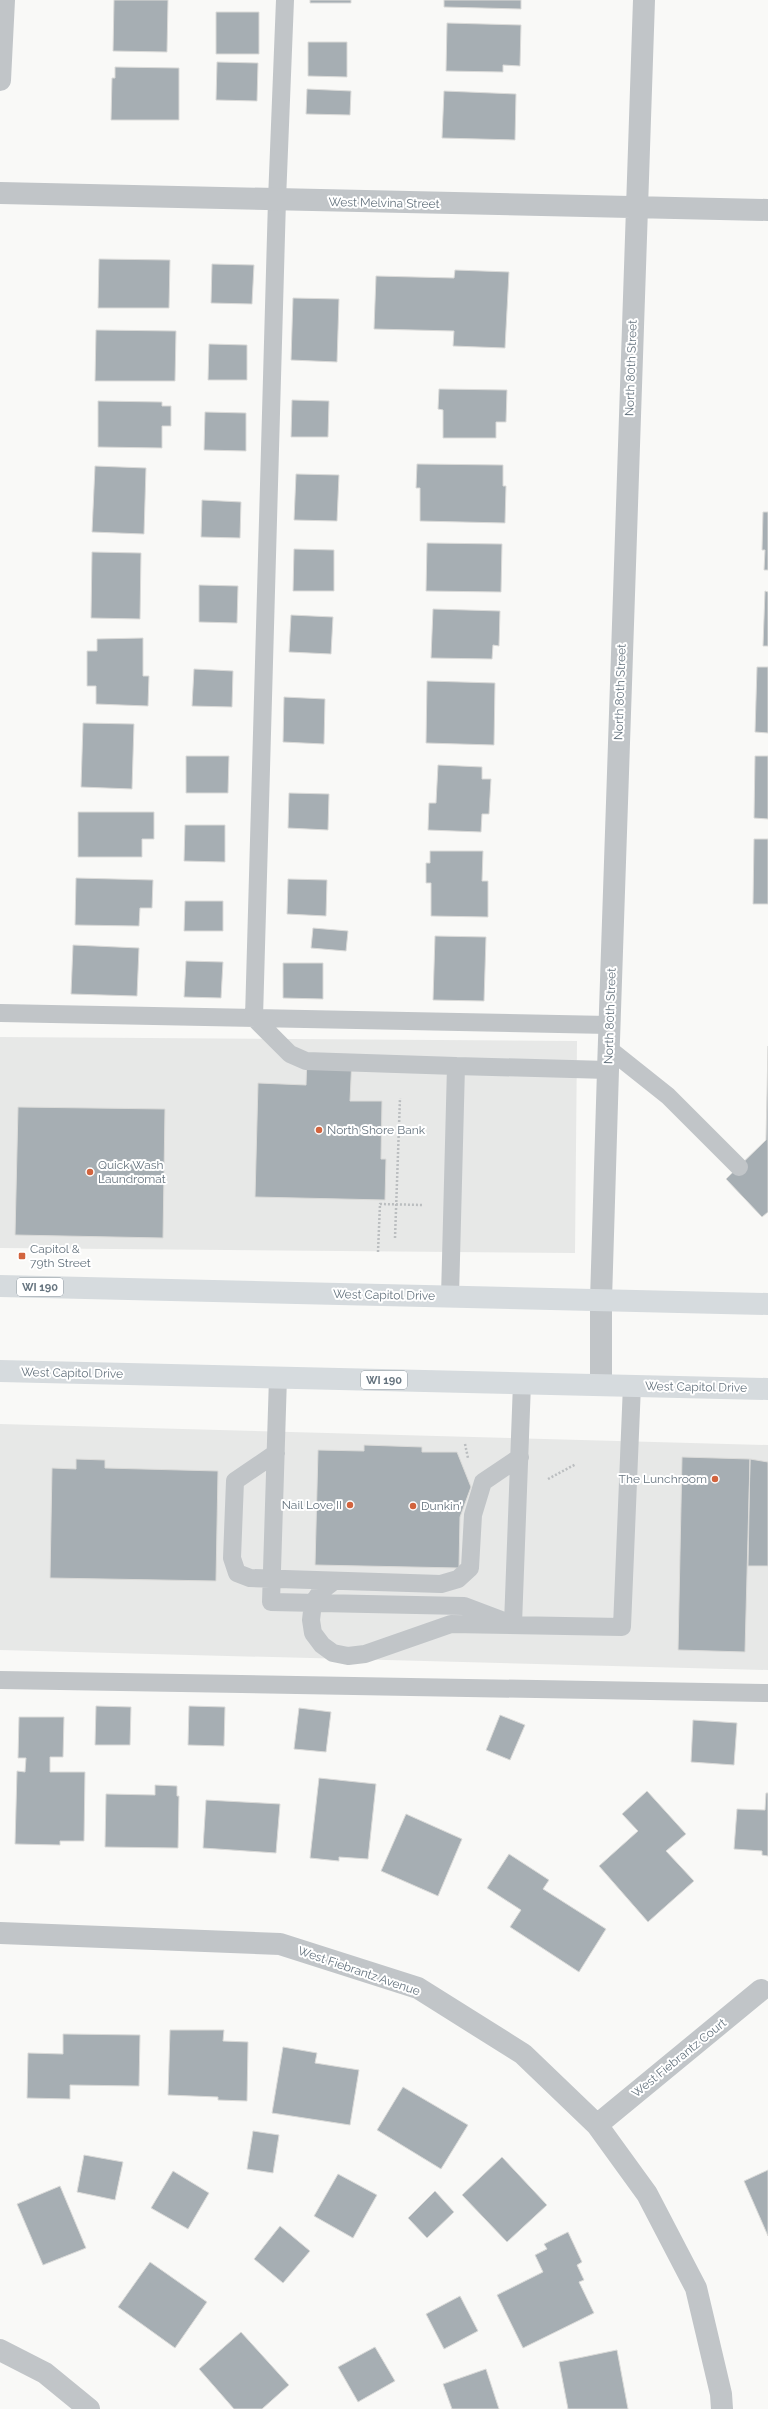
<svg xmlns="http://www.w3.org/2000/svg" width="768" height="2409" font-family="Raleway,sans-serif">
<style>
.built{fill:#e7e8e7}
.building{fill:#a6aeb3;stroke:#dbdbd9}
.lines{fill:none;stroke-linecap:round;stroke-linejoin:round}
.path{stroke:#bbbec0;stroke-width:2.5;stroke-dasharray:2 2;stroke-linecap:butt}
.lane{stroke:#c1c5c8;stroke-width:18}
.street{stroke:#c1c5c8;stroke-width:22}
.primary{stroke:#d6dbde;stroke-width:22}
.poi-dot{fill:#d2643e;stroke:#fff;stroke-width:1.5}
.labels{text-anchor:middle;stroke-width:4;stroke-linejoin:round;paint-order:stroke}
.shield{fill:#fff;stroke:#949ea5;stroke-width:1}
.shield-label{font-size:11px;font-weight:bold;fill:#66747f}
.street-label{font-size:12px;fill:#66747f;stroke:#fff}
.poi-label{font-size:12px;fill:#66747f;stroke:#fff;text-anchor:start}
</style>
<rect width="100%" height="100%" fill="#f9f9f7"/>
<path class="built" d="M0,1037l577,4 -2,212 -575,-5z
M0,1424l768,21v225l-768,-20z"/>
<path class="building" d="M114,0h54l-1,52 -54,-1z
M310,0h41v3h-41z
M444,0h77v9l-77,-2z
M216,12h43v42h-43z
M447,23l74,2 -1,41 -17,-1v7l-57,-1z
M308,42h39v35l-39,-1z
M217,62l41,1 -1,38 -41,-1z
M115,67l64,1v52h-68l1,-42h3z
M307,89l44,2 -1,24 -44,-1z
M444,91l72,3 -1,46 -73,-2z
M99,259l71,1 -1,48h-71z
M212,264l42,1 -2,39 -41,-1z
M455,270l54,2 -4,76 -52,-2 1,-15 -80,-2 2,-53 78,2z
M293,298l46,1 -2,63 -46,-2z
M96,330l80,1 -1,50h-80z
M209,344l38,1v35h-39z
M439,389l68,1 -1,32h-10v16h-53v-28l-5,-1z
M292,400l37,1 -1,36h-37z
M98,401l64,1v4h9v20h-9v22l-64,-1z
M205,412l41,1v38l-42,-1z
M417,464l86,1v21h3l-1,37 -85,-2v-33h-4z
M95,466l51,2 -2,66 -52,-2z
M296,474l43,1 -2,46 -43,-1z
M202,500l39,2 -1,36 -39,-1z
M763,512h5v58h-4l1,-20h-3z
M427,543l75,1 -1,48 -75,-1z
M294,549l40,1v41h-41z
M92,552l49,1 -1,66 -49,-1z
M199,585l39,1 -1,37 -38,-1z
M765,591l3,1v54h-5z
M433,609l67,2 -1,35 -6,-1 -1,14 -61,-1z
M291,615l42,2 -2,37 -42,-2z
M143,638v38h6l-1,30 -52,-2v-18h-9v-35h10v-12z
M757,667h11v66l-13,-1z
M194,669l39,2 -1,36 -40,-1z
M427,681l68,2 -1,62 -68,-2z
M284,697l41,2 -1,45 -41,-2z
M83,723l51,1 -2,65 -51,-2z
M186,756h43l-1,37h-42z
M755,756h13v63l-14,-1z
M438,765l44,2v12h9l-2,35h-7l-1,18 -53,-2 1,-27h7z
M289,793l40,1 -1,36 -40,-2z
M78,812h76v27h-12v18h-64z
M185,825h40v37l-41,-1z
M754,839h14v65h-15z
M430,851h53l-1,30h6v36l-57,-1v-33h-5v-20h4z
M76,878l77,2 -1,28h-12l-1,18 -64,-1z
M288,879l39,1 -1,36 -39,-2z
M185,901h38v30h-39z
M313,928l35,3 -2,20 -35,-3z
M435,936l51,1 -2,64 -51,-1z
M73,945l66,3 -2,48 -66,-2z
M186,961l37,1 -2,36 -37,-1z
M283,963h40v36l-40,-1z
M768,1046v166l-6,5 -36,-38 40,-39z
M307,1056l45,1 -2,44h32l-1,58h5l-1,41 -130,-3 3,-114 48,2z
M18,1107l147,2 -2,129 -148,-3z
M364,1445l58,2v5h35l14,35 -11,30 -1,51 -144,-3 3,-115 46,1z
M682,1457l68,2 -5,193 -67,-2z
M76,1459l29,1v8l113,3 -2,110 -166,-3 2,-110 24,1z
M750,1459l18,3v104h-20z
M96,1706l35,1 -1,38h-35z
M189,1706l36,1 -1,39 -36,-1z
M299,1708l32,4 -5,40 -32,-3z
M500,1715l25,10 -15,35 -24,-10z
M19,1717h45l-1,40h-13v15h35l-1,69h-24v4l-45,-1 2,-73 8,1 1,-14h-8z
M693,1720l44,3 -3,42 -43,-3z
M319,1778l57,6 -8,75 -29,-2v4l-29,-3z
M155,1785l22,1v10h2l-1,52 -73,-1 1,-53 49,1z
M647,1791l39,43 -20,17 28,30 -46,41 -49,-56 39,-35 -16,-17z
M766,1793h2v63l-6,-1v-4l-28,-2 3,-40 28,1z
M206,1800l74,4 -4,49 -73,-5z
M406,1814l56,25 -24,57 -57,-25z
M509,1854l40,26 -6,9 63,40 -27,43 -69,-45 11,-17 -34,-22z
M170,2030h54l-1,11 25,1 -1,59 -29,-1v-3l-50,-2z
M63,2034l77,1 -1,51 -69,-1v14l-43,-1 1,-45 35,1z
M283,2047l34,6 -2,10 44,7 -9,55 -78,-12z
M403,2087l65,38 -27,44 -64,-39z
M253,2131l26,4 -6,38 -26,-4z
M84,2155l39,7 -8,38 -38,-8z
M502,2157l45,48 -40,37 -45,-47z
M768,2170v66l-24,-55z
M173,2171l36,22 -21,36 -37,-21z
M338,2174l39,21 -24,43 -39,-22z
M60,2186l26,62 -43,17 -26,-61z
M435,2191l19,21 -27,26 -19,-20z
M280,2226l30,25 -27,32 -29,-24z
M568,2232l14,30 -5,3 7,15 -5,2 15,31 -71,35 -26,-53 46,-23 -8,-17 12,-6 -3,-5z
M150,2262l57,40 -32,46 -57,-41z
M460,2296l18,35 -34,18 -18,-35z
M241,2332l48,53 -27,24h-28l-35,-40z
M375,2347l20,34 -37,21 -20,-35z
M617,2350l11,59h-60l-9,-47z
M486,2369l13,40h-47l-9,-25z"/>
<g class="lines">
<path class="path" d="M395,1238l5,-140
M378,1252l2,-48 43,1
M465,1444l3,14
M548,1479l28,-15"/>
<path class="lane" d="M285,0l-8,200 -23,818 36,36 16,7 150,5
M0,1013l609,12
M609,1049l59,47 71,71
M450,1297l6,-231 152,4
M278,1377l-7,225 193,4 37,14
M276,1453l-41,28 -3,77 5,15 13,5 191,6 17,-5 12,-11 3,-53 10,-33 37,-25
M334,1581l-13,10 -8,12 -2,17 2,13 9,12 11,8 15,3 17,-2 86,-30 171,3 10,-242
M513,1624l9,-241
M0,1680l768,13"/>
<path class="street" d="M0,80l4,-80
M0,193l768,17
M601,1384v-84l7,-230 36,-1070
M0,1933l280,11 138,44 105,66 74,71 50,69 49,94 25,106 1,15
M597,2125l164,-135
M0,2350l45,23 44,36"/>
<path class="primary" d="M0,1286l768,18
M0,1371l768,18"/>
</g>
<g class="poi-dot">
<circle cx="319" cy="1130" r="4"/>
<circle cx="90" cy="1172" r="4"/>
<rect x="18" y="1252" width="8" height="8" rx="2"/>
<circle cx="715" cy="1479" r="4"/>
<circle cx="350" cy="1505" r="4"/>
<circle cx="413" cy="1506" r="4"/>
</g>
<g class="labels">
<g class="shield">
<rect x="17" y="1278" width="46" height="18" rx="3"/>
<rect x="361" y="1371" width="46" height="18" rx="3"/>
</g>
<g class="shield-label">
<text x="40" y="1291">WI 190</text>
<text x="384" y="1384">WI 190</text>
</g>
<g class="street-label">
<text transform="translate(384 203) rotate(1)" y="4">West Melvina Street</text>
<text transform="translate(631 368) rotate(-88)" y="4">North 80th Street</text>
<text transform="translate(620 692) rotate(-88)" y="4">North 80th Street</text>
<text transform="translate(610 1016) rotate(-88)" y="4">North 80th Street</text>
<text transform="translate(384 1295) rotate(1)" y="4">West Capitol Drive</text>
<text transform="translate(72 1373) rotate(1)" y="4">West Capitol Drive</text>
<text transform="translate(696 1387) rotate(1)" y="4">West Capitol Drive</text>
<text transform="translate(359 1971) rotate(19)" y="4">West Fiebrantz Avenue</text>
<text transform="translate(679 2058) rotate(-39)" y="4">West Fiebrantz Court</text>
</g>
<g class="poi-label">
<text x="327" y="1134">North Shore Bank</text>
<text x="98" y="1169">Quick Wash<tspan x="98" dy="14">Laundromat</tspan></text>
<text x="30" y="1253">Capitol &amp;<tspan x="30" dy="14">79th Street</tspan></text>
<text x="707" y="1483" text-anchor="end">The Lunchroom</text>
<text x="342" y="1509" text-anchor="end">Nail Love II</text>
<text x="421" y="1510">Dunkin'</text>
</g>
</g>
</svg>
